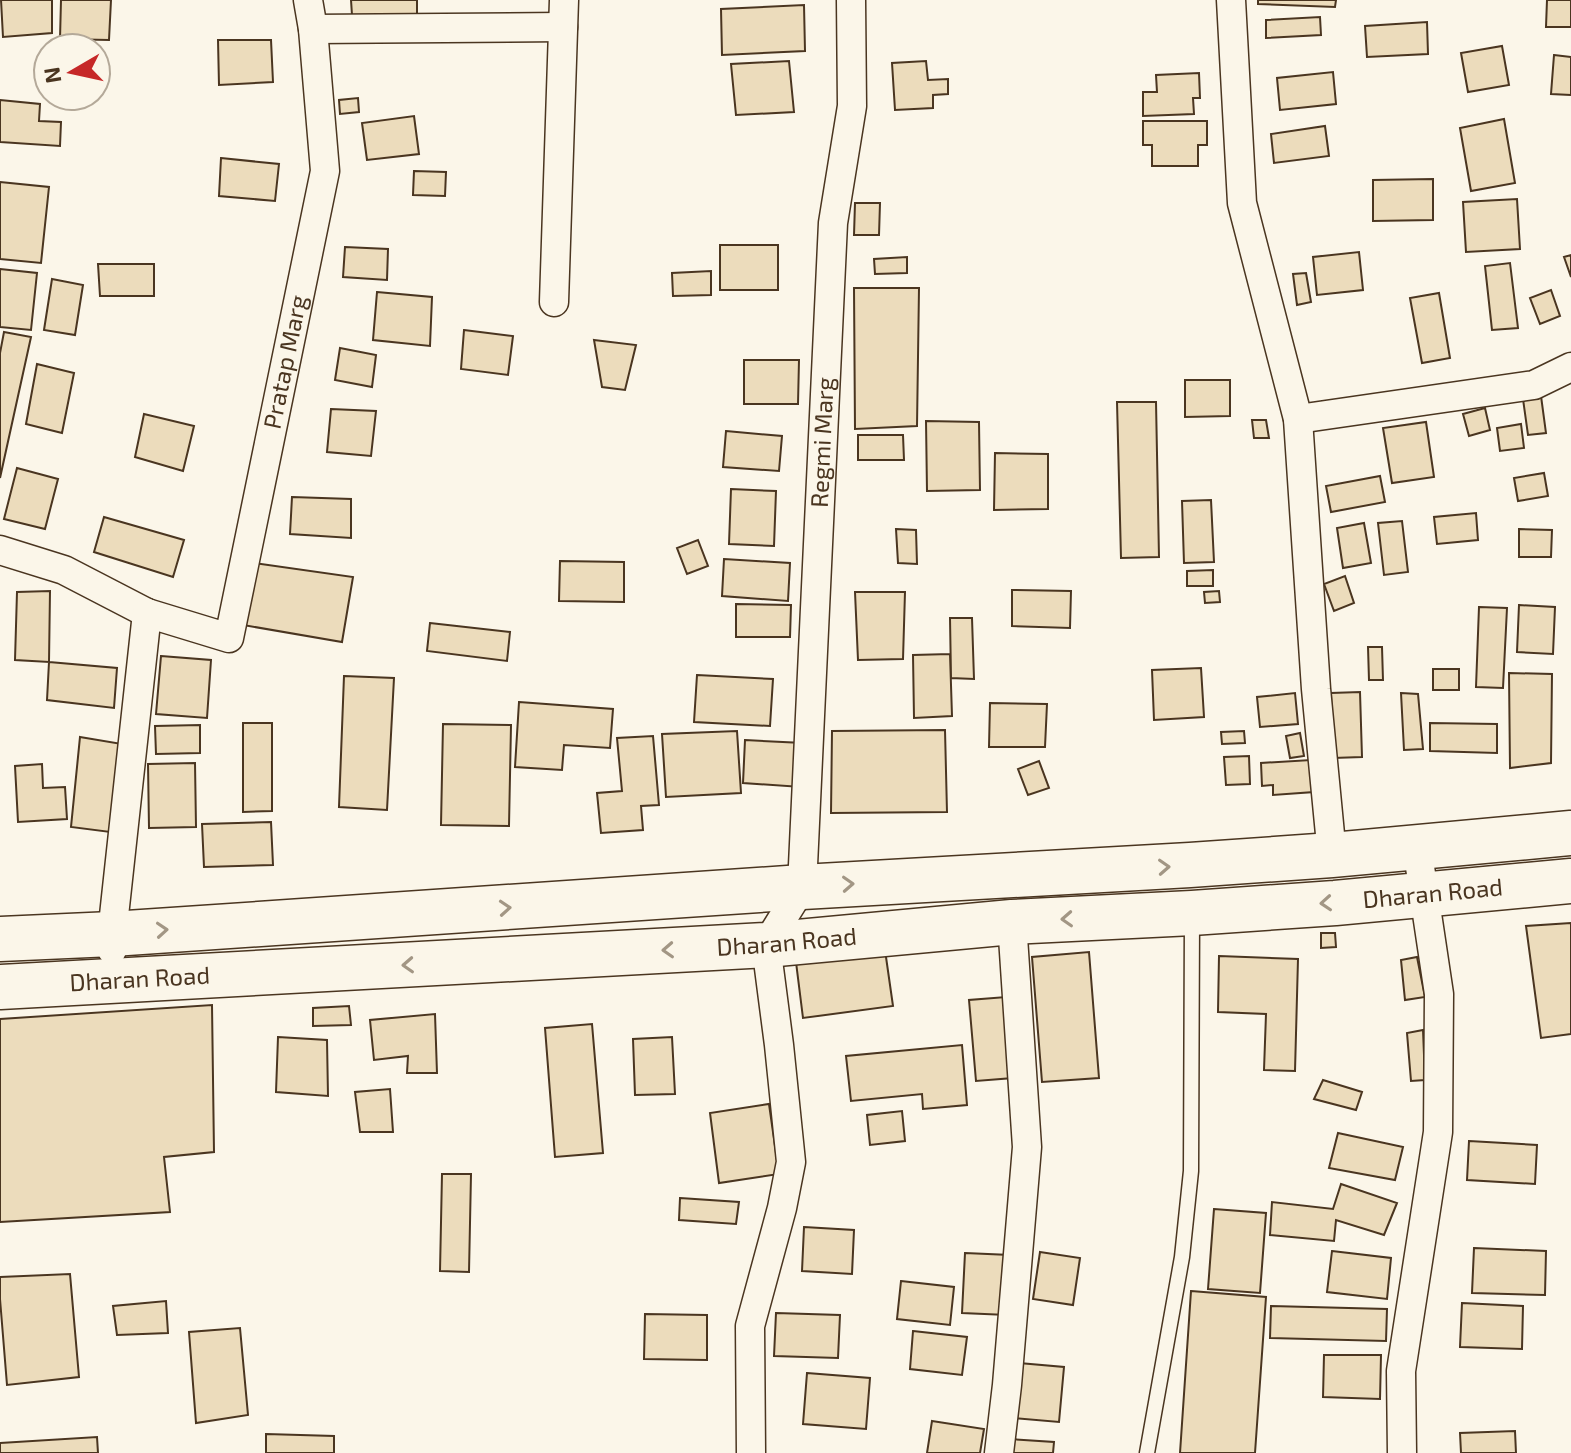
<svg xmlns="http://www.w3.org/2000/svg" width="1571" height="1453" font-family="'Exo 2',sans-serif">
<style>
.building{fill:#ecdcbc;stroke:#4a3520;stroke-width:2}
.lines{fill:none;stroke-linecap:round;stroke-linejoin:round}
.service-casing{stroke:#4a3520;stroke-width:17}
.minor-casing{stroke:#4a3520;stroke-width:31}
.primary-casing{stroke:#4a3520;stroke-width:47}
.service{stroke:#fbf6e9;stroke-width:14}
.minor{stroke:#fbf6e9;stroke-width:28}
.primary{stroke:#fbf6e9;stroke-width:44}
.oneway{stroke:#a29684}
.labels{text-anchor:middle;stroke-width:6;stroke-linejoin:round;paint-order:stroke}
.street-label{font-size:24px;fill:#4a3520;stroke:#fbf6e9}
</style>
<rect width="100%" height="100%" fill="#fbf6e9"/>
<path class="building" d="M1,0h51v33l-49,4z
M61,0h50l-2,40 -49,-1z
M351,0h66v16l-65,-1z
M1258,0h78l-1,7 -77,-3z
M1547,0h24v27h-25z
M804,5l1,46 -83,4 -1,-46z
M1320,17l1,18 -55,3v-18z
M1427,22l1,32 -61,3 -2,-31z
M218,40h53l2,42 -54,3z
M1502,46l7,39 -41,7 -7,-39z
M1554,55l17,2v38l-20,-1z
M789,61l5,51 -58,3 -5,-51z
M926,61l2,19 20,-1v15l-15,1v13l-38,2 -3,-47z
M1333,72l3,32 -56,6 -3,-32z
M1199,73l1,25h-7l1,16 -51,2v-24h14l-1,-17z
M358,98l1,14 -19,2 -1,-14z
M0,100l40,4 -1,17 22,1 -1,24 -60,-4z
M414,116l5,38 -52,6 -5,-37z
M1504,119l11,64 -44,8 -11,-63z
M1143,121h64v24h-9v21h-46v-21h-9z
M1325,126l4,30 -55,7 -3,-29z
M221,158l58,6 -4,37 -56,-5z
M414,171l32,1 -1,24 -32,-1z
M1433,179v41l-60,1v-41z
M0,182l49,5 -8,76 -41,-4z
M1517,199l3,50 -54,3 -3,-50z
M855,203h25l-1,32h-25z
M720,245h58v45h-58z
M345,247l43,2 -1,31 -44,-3z
M1359,252l4,38 -46,5 -4,-38z
M1571,255v22l-7,-20z
M907,257v16l-32,1 -1,-15z
M1510,263l8,65 -26,2 -7,-64z
M98,264h56v32h-54z
M0,269l37,4 -6,57 -31,-3z
M711,271v24l-38,1 -1,-23z
M1306,273l5,29 -14,3 -4,-31z
M52,279l31,6 -8,50 -31,-5z
M854,288h65l-2,138 -62,3z
M1551,290l9,26 -20,8 -10,-26z
M377,292l55,5 -2,49 -57,-6z
M1439,293l11,65 -28,5 -12,-65z
M464,330l49,6 -5,39 -47,-6z
M4,332l27,5 -31,141v-125z
M594,340l42,5 -11,45 -23,-3z
M340,348l36,7 -4,32 -37,-7z
M744,360h55l-1,44h-54z
M37,364l37,9 -12,60 -36,-9z
M1185,380h45v36l-45,1z
M1541,396l5,37 -18,2 -5,-36z
M1117,402h39l3,155 -38,1z
M1485,408l5,22 -21,6 -6,-22z
M331,409l45,2 -5,45 -44,-4z
M144,414l50,12 -11,45 -48,-14z
M1252,420h14l3,18h-15z
M926,421l53,1 1,68 -53,1z
M1426,422l8,55 -42,6 -9,-55z
M1521,424l3,24 -24,3 -3,-23z
M726,431l56,5 -3,35 -56,-4z
M858,435h45l1,25h-46z
M995,453l53,1v55l-54,1z
M17,468l41,11 -13,50 -41,-10z
M1544,473l4,23 -30,5 -4,-23z
M1380,476l5,26 -54,10 -5,-26z
M731,489l45,2 -2,55 -45,-2z
M292,497l59,2v39l-61,-4z
M1211,500l3,62 -30,1 -2,-62z
M1476,513l2,27 -41,4 -3,-27z
M104,517l80,23 -11,37 -79,-25z
M1402,521l6,51 -24,3 -6,-52z
M1364,523l7,40 -28,5 -6,-40z
M896,529l20,1 1,34 -19,-1z
M1519,529l33,1 -1,27h-32z
M698,540l10,26 -21,8 -10,-26z
M724,559l66,4 -2,38 -66,-5z
M560,561l64,1v40l-65,-1z
M254,563l99,14 -11,65 -99,-17z
M1213,570v16h-26v-15z
M1345,576l9,27 -20,8 -10,-27z
M1012,590l59,1 -1,37 -58,-2z
M50,591l-1,71 -34,-2 2,-68z
M1219,591l1,11 -15,1 -1,-11z
M855,592h50l-2,67 -45,1z
M736,604l55,1 -1,32h-54z
M1519,605l36,2 -2,47 -36,-2z
M1479,607l28,1 -4,80 -27,-1z
M950,618h22l2,61 -23,-1z
M430,623l80,9 -3,29 -80,-10z
M1368,647h14l1,33h-14z
M950,654l2,62 -38,2 -1,-63z
M161,656l50,4 -4,58 -51,-4z
M49,662l68,6 -3,40 -67,-8z
M1201,668l3,49 -50,3 -2,-50z
M1433,669h26v21h-26z
M1509,673l43,1 -1,89 -41,5z
M697,675l76,4 -3,47 -76,-4z
M344,676l50,2 -7,132 -48,-3z
M1360,692l2,65 -29,1 -2,-65z
M1295,693l3,31 -38,3 -3,-30z
M1401,693l17,1 5,55 -19,1z
M519,702l94,7 -3,39 -46,-3 -2,25 -47,-3z
M990,703l57,1 -2,43h-56z
M243,723h29v88l-29,1z
M1430,723l67,1v29l-67,-2z
M443,724l68,1 -2,101 -68,-1z
M200,725v28l-44,1 -1,-28z
M945,730l2,82 -116,1 1,-82z
M737,731l4,62 -75,4 -4,-63z
M1244,731l1,12 -23,1 -1,-12z
M1300,733l4,23 -14,2 -4,-22z
M653,736l6,69 -18,1 2,24 -42,3 -4,-40 25,-2 -5,-53z
M80,737l42,7 -12,88 -39,-5z
M745,740l58,3 -2,44 -58,-4z
M1249,756l1,28 -24,1 -2,-28z
M1311,760l3,32 -41,3v-10l-11,1 -1,-23z
M1039,761l10,27 -21,7 -10,-26z
M195,763l1,64 -47,1 -1,-64z
M42,764l1,24 22,-1 2,32 -49,3 -3,-56z
M271,822l2,43 -69,2 -2,-43z
M1571,923v111l-30,4 -15,-112z
M1321,933h14l1,14 -15,1z
M885,950l8,56 -90,12 -7,-56z
M1089,952l10,126 -57,4 -10,-125z
M1219,956l79,3 -3,112 -31,-1 2,-56 -48,-2z
M1417,957l8,40 -20,3 -4,-40z
M1006,997l7,81 -37,3 -7,-81z
M212,1005l2,147 -50,5 6,55 -170,10v-203z
M349,1006l2,19 -38,1v-18z
M435,1014l2,59h-30l1,-17 -34,4 -4,-40z
M592,1024l11,129 -48,4 -10,-129z
M1423,1030l2,50 -14,1 -4,-48z
M278,1037l49,3 1,56 -52,-4z
M672,1037l3,57 -40,1 -2,-56z
M962,1045l5,60 -44,4 -1,-15 -71,7 -5,-45z
M1323,1080l39,12 -6,18 -42,-11z
M390,1089l3,43h-33l-5,-40z
M769,1104l10,70 -60,9 -9,-70z
M902,1111l3,30 -35,4 -3,-30z
M1338,1133l65,14 -8,33 -66,-12z
M1469,1141l68,4 -2,39 -68,-4z
M442,1174h29l-2,98 -29,-1z
M1341,1184l56,19 -13,32 -48,-15 -2,21 -64,-6 2,-33 61,7z
M680,1198l59,4 -3,22 -57,-4z
M1214,1209l52,4 -6,80 -52,-4z
M804,1227l50,3 -2,44 -50,-3z
M1474,1248l72,3 -1,44 -73,-2z
M1332,1251l59,7 -4,41 -60,-7z
M1040,1252l40,6 -7,47 -40,-6z
M965,1253l45,2 -3,60 -45,-2z
M70,1274l9,103 -72,8 -7,-86v-22z
M901,1281l53,6 -4,38 -53,-6z
M1191,1291l75,6 -11,156h-75z
M166,1301l2,32 -51,2 -4,-29z
M1462,1303l61,3 -1,43 -62,-2z
M1271,1306l116,3 -1,32 -116,-3z
M776,1313l64,2 -2,43 -64,-2z
M645,1314l62,1v45l-63,-1z
M240,1328l8,87 -52,8 -7,-91z
M913,1331l54,6 -5,38 -52,-6z
M1324,1355h57l-1,44 -57,-2z
M1019,1363l45,4 -5,55 -45,-4z
M807,1373l63,5 -4,51 -63,-5z
M932,1421l52,8 -4,24h-53z
M1515,1431l1,22h-55l-1,-20z
M266,1434l68,2v17h-68z
M97,1437l1,16h-98v-10z
M1010,1439l44,3 -1,11h-45z"/>
<g class="lines">
<g class="service-casing">
<path id="service" d="M1147,1453l35,-196 9,-86 1,-254"/>
</g>
<g class="minor-casing">
<g id="minor">
<path d="M1231,0l11,203 56,216 18,270 16,166"/>
<path d="M313,29l250,-2"/>
<path d="M554,302l10,-302"/>
<path d="M1298,419l236,-34 37,-18"/>
<path id="s1" d="M0,550l64,20 83,43 82,25 96,-467 -12,-142 -5,-29"/>
<path d="M112,950v-16l35,-321"/>
<path id="s2" d="M751,1453l-1,-127 32,-118 9,-46 -12,-117 -13,-100 36,-58 31,-664 19,-117 -1,-106"/>
<path d="M999,1453l8,-68 20,-238 -15,-225"/>
<path d="M1402,1453l-1,-82 37,-239 1,-138 -22,-147"/>
</g>
</g>
<g class="primary-casing">
<g id="primary">
<path d="M0,939l112,-5 690,-47 388,-22 142,-10 239,-22"/>
<path id="s3" d="M0,987l766,-42 246,-23 180,-9 143,-10 236,-22"/>
</g>
</g>
<use href="#service" class="service"/>
<use href="#minor" class="minor"/>
<use href="#primary" class="primary"/>
</g>
<defs><path id="oneway-chevron" d="M-2-3.5L2.5 0L-2 3.5" fill="none" stroke-width="1.6" stroke-linecap="round" stroke-linejoin="round" transform="scale(2)"/></defs>
<g class="oneway">
<use href="#oneway-chevron" transform="translate(1164 867) rotate(-3)"/>
<use href="#oneway-chevron" transform="translate(848 884) rotate(-3)"/>
<use href="#oneway-chevron" transform="translate(1326 903) rotate(176)"/>
<use href="#oneway-chevron" transform="translate(505 908) rotate(-4)"/>
<use href="#oneway-chevron" transform="translate(1067 919) rotate(177)"/>
<use href="#oneway-chevron" transform="translate(162 930) rotate(-4)"/>
<use href="#oneway-chevron" transform="translate(668 950) rotate(177)"/>
<use href="#oneway-chevron" transform="translate(408 965) rotate(177)"/>
</g>
<g class="labels">
<g class="street-label">
<text dy="8" stroke="none"><textPath href="#s1" startOffset="528">Pratap Marg</textPath></text>
<text dy="8" stroke="none"><textPath href="#s2" startOffset="1028">Regmi Marg</textPath></text>
<text dy="8" stroke="none"><textPath href="#s3" startOffset="1436">Dharan Road</textPath></text>
<text dy="8" stroke="none"><textPath href="#s3" startOffset="788">Dharan Road</textPath></text>
<text dy="8" stroke="none"><textPath href="#s3" startOffset="140">Dharan Road</textPath></text>
</g>
</g>
<g transform="translate(72 72) rotate(261)"><circle r="38" fill="#fbf6e9" stroke="#b4a999" stroke-width="2"/>
<path d="M0-6L14 30L0 20L-14 30Z" fill="#c62828"/>
<text y="-12" font-size="22" font-weight="bold" text-anchor="middle" fill="#4a3520">N</text>
</g>
</svg>
